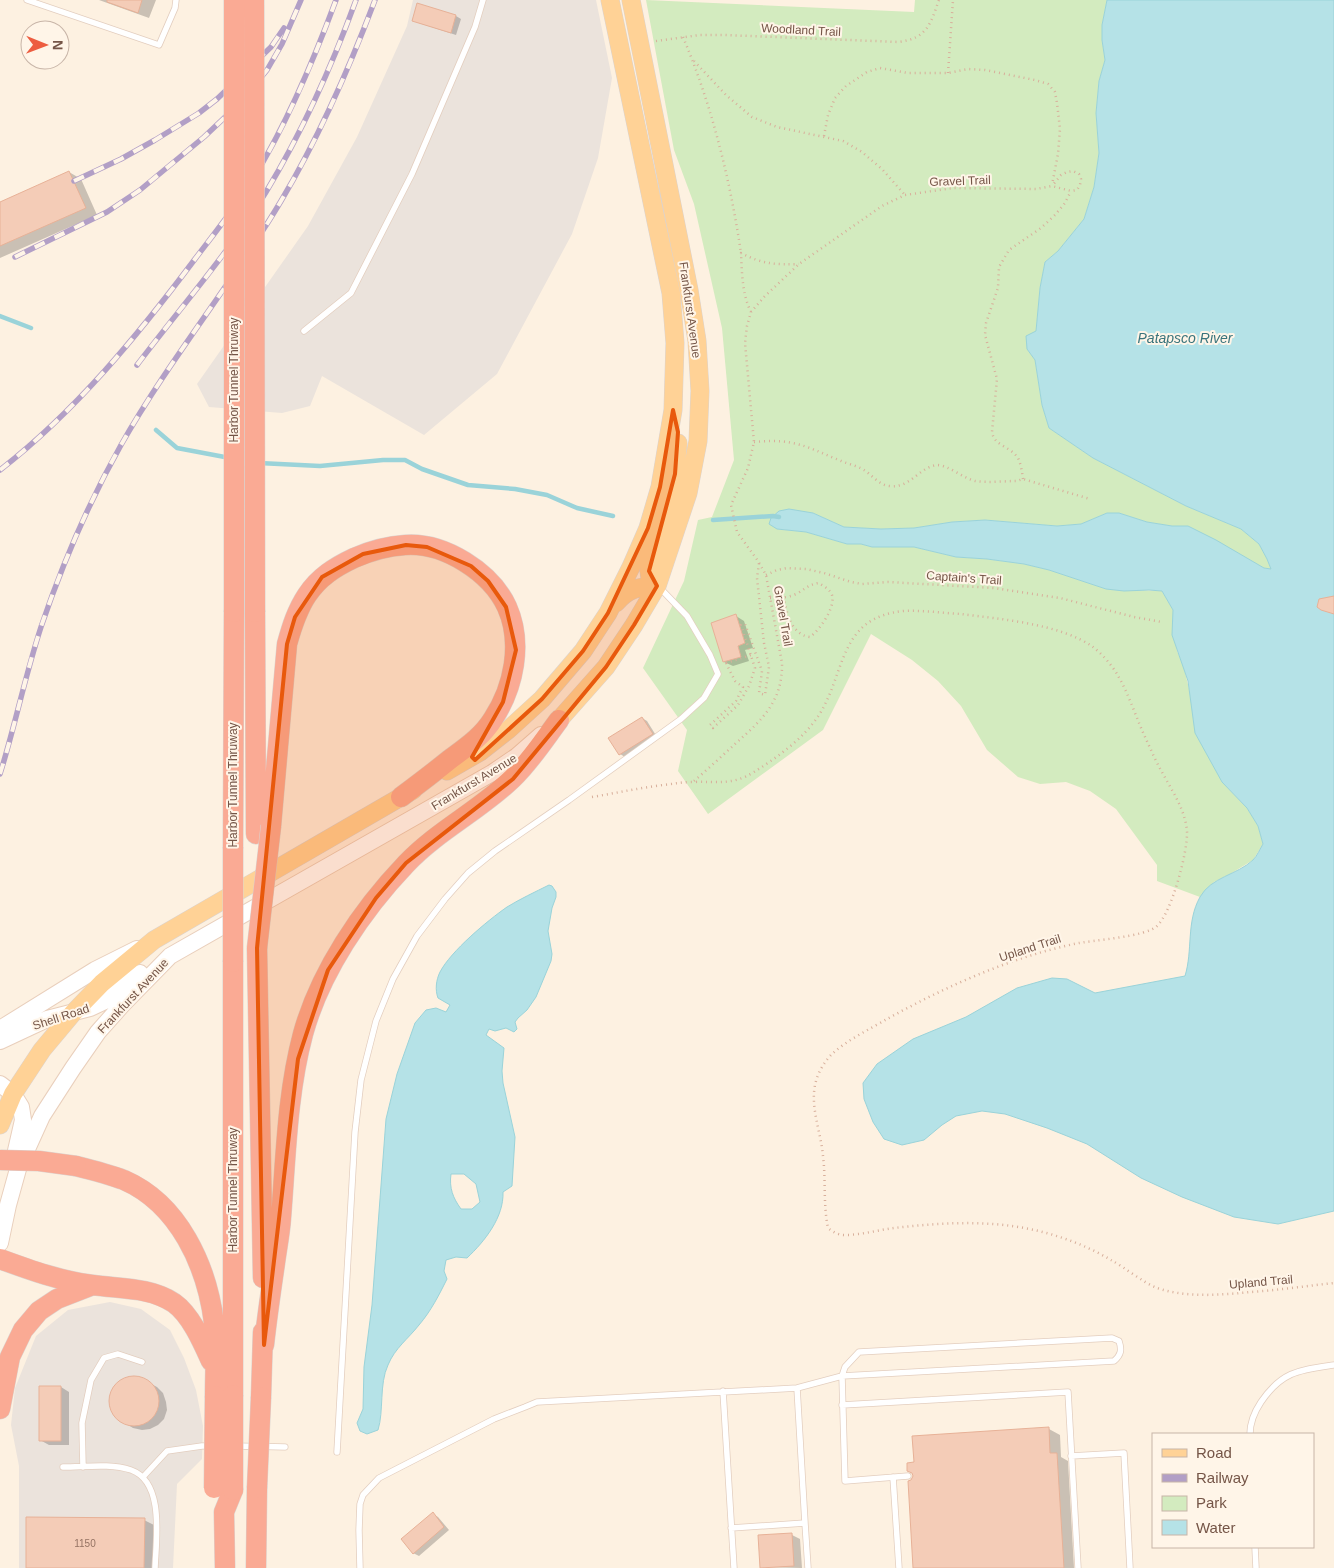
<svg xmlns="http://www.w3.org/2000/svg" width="1334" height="1568" font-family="Helvetica,sans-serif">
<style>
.industrial{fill:#ebe3dc}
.green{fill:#d3ebbf}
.water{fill:#b5e2e7;stroke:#9ad3d9;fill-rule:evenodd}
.shadow{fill:#0003}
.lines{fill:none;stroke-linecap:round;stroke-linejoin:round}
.stream{stroke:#9ad3d9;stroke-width:4.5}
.building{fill:#f4ccb7;stroke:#e7b197}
.service-casing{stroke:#e3cebf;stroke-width:7}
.secondary-casing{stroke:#e9cfbc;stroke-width:18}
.primary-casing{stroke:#dbd3cf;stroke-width:19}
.motorway-casing{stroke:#dbd3cf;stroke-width:21}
.path{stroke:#d8af9b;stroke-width:2.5;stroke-dasharray:1 4;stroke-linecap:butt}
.service{stroke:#fff;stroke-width:5.5}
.secondary{stroke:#fff;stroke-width:16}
.primary{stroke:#ffd296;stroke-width:18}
.motorway{stroke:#faaa94;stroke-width:20}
.rail-casing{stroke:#b29fc6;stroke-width:5.5}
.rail{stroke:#fff5e8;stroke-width:4;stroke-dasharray:11;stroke-linecap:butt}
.motorway-bridge-casing{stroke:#dbd3cf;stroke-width:21;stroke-linecap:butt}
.motorway-bridge{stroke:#faaa94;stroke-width:20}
.marked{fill:#e8590c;fill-opacity:0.2;stroke:#e8590c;stroke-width:4;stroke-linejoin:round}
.labels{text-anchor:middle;stroke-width:4;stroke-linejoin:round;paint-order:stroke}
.number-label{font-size:10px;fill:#957363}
.street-label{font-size:12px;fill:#755547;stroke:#fff5e8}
.water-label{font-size:14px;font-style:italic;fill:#3a747c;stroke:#fff5e8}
</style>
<rect width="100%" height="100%" fill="#fdf1e1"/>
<path class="industrial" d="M413,0h183l16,78 -14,80 -26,76 -75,140 -73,61 -102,-59 -12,30 -28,7 -73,-6 -12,-23 111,-158 49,-89 50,-111z
M110,1302l31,7 29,21 14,28 12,32 7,36 -1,33 -25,25 -4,84h-154v-102l-8,-41 4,-37 21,-52 32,-26z"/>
<path class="green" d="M646,0l268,12 1,-12h192l-5,25v15l3,20 -6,21 -3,32 3,40 -5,34 -10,32 -26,32 -13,11 -5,26 -4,43 -9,18 8,11 7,45 7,23 44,30 93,48 55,23 18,15 8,15 4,10 -7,-1 -76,-42h-16l-25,-4 -28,-9h-12l-26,11 -24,2 -72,-6 -33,2 -38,6 -33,1 -37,-2 -31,-14 -36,16 29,3 41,12h14l11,3h42l42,10 31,2 37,5 25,6 57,19 56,2 11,19 4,41 6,13 8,33 31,85 25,26 11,18 5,18 -10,16 -23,14 -16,8 -14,15 -43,-16v-16l-41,-56 -26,-18 -24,-9 -26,2 -22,-7 -31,-27 -26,-44 -23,-25 -26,-21 -41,-26 -48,96 -115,84 -30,-43 9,-41 -44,-62 41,-87 14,-61 14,-3 22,-57 -12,-132 -28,-124 -20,-54z"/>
<path class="water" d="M1107,0h227v1211l-56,13 -44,-7 -52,-20 -41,-19 -54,-34 -40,-16 -42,-14 -23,-3 -26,5 -14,9 -18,15 -22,5 -18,-6 -11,-17 -9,-23 -1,-16 14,-19 36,-25 53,-22 51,-29 35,-10 15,1 28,14 90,-17c8,-26 1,-54 15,-79 11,-20 37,-22 53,-37 4,-4 7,-11 10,-16l-5,-18 -11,-18 -25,-26 -27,-49 -7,-52 -16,-46 1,-25 -11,-19 -13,-1 -25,1 -18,-2 -57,-19 -25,-6 -37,-5 -31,-2 -42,-10h-42l-11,-3h-14l-41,-12 -29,-3 -8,-5 2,-6 8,-7 10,-2 24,4 31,14 37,2 33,-1 38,-6 33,-2 72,6 24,-2 26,-11h12l28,9 25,4h16l28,14 48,28 7,1 -4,-10 -8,-15 -18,-15 -55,-23 -93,-48 -44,-30 -7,-23 -7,-45 -8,-11 -1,-13 10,-5 4,-43 5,-26 13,-11 26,-32 10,-32 5,-34 -3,-40 3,-32 6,-21 -3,-20v-15z
M549,885l3,1 4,6v5l-4,11 -4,23 4,23 -1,7 -15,36 -9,13 -9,8 -3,4 2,7 -3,3 -8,-4 -11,3 -6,-2 -3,6 18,13 -2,23 1,12 12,54 -3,49 -9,6c1,25 -18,49 -36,66l-11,-1 -10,3 -2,11 3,8c-8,16 -16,32 -28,46 -11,14 -24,23 -31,40 -9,19 -4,46 -10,65l-11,4 -7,-3 -3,-8 6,-14 1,-42 8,-62 14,-186 11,-45 18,-51 11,-13 10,-2 10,4 4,-7 -12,-7c-3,-8 -2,-18 2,-26 11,-21 47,-51 67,-65 13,-8 28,-15 42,-22zM451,1174h13l12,10 4,18 -8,7h-11c-8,-11 -12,-21 -10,-35z"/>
<path class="shadow" d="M99,0h57l-7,18z
M418,4l38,12 5,3 -5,16 -37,-12 -6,-3z
M69,172l12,7 16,36 -97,43v-55z
M736,616l8,5 9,27 -8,2 4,11 -16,5 -9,-4z
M642,718l5,3 10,16 -32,20 -5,-3z
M131,1378h9l17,9 6,6 3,9 1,8 -3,9 -6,6 -8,4 -8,1 -9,-2 -16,-10 -5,-8 -2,-8 2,-9 4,-7 7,-6z
M61,1387l8,5v53h-20l-9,-5z
M1049,1429l11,6 1,22 7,4 6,107h-159z
M433,1514l5,3 11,13 -30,26 -6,-3z
M144,1520l12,6 -1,42h-128z
M792,1535l8,4 2,29 -40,-1z"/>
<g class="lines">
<path class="stream" d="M0,316l31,12
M156,430l21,18 53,10
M259,463l61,3 63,-6h22l17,9 46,16 47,4 32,6 30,13 36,8
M713,520l60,-4 6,1"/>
</g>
<path class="building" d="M107,0h35l-4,13 -31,-11z
M417,3l39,12 -5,18 -39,-12z
M69,171l17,37 -86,38v-44z
M1334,596v18l-13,-4 -4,-3 2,-8z
M736,614l9,29 -7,3 3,11 -18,5 -12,-39z
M642,717l11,17 -34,21 -11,-17z
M109 1401a25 25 0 1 1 50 0a25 25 0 1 1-50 0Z
M39,1386h22v55h-22z
M1049,1427l1,26h7l7,115h-151l-5,-87 3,-1 2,-4 -1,-3 -5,-2v-8l7,-1 -2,-26z
M433,1512l11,15 -31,27 -12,-15z
M26,1517l119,1 -1,50h-118z
M792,1533l2,33 -34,2 -2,-33z"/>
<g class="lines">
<g class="service-casing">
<path id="service" d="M27,0l132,45 16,-37 1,-8
M304,331l47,-38 61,-119 63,-147 8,-27
M1112,1338l7,3c3,9 2,14 -5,20l-272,15 3,-9 14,-15z
M797,1388l8,135
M723,1391l11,177
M842,1405l226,-13 10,176
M1250,1434c0,-11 5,-23 11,-32 21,-31 39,-32 73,-37
M236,1446l49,1
M337,1452l18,-320 6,-52 15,-59 17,-42 24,-43 28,-37 23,-26 27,-22 74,-51 112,-81 23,-21 14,-24 -8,-19 -23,-39 -28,-29
M1071,1456l53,-3 6,115
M63,1467c22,0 47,-4 68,3 34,12 25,70 24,98
M83,1467l-1,-44 9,-43 13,-22 14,-4 24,8
M143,1477l24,-26 35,-5h10
M893,1477l6,91
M731,1528l74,-5 3,45
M1255,1547l1,21
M360,1568l-1,-38 1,-26 3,-9 16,-17 115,-59 31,-12 12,-5 260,-14 45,-12 3,105 63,-5"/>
</g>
<g class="secondary-casing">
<path id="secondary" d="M0,1029l95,-59 42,-21
M0,1041l47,-22 43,-11 17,-8 33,-27
M0,1084l13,10 8,13 2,13 -8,35 3,12
M0,1243l8,-38 10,-36 24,-53 31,-48 25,-36 24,-27 48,-49 322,-183 25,-17 24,-21"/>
</g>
<g class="primary-casing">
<path id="primary" d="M657,586l-7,-8 -1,-7 3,-15 21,-64 5,-49
M616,603c11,-14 24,-17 41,-17
M559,720l47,-53 28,-42 23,-39 31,-93 10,-52 2,-50 -3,-50 -8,-51 -58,-290
M447,771l33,-19 28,-22 34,-31 41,-48 25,-38 23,-46 17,-39 12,-41 13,-77 2,-67 -4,-50 -61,-293
M0,1125l13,-31 29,-44 31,-37 29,-30 52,-43 259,-150"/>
</g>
<g class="motorway-casing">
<path id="motorway" d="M255,612l1,222
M271,826l16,-182c5,-18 10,-34 20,-49 12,-18 28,-28 47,-37 16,-7 34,-12 51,-13 39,-3 86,27 102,62 16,36 7,80 -14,112 -11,18 -28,29 -44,41 -16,13 -32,25 -48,37
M233,847l1,-235
M257,948l6,330
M76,1166c16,4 32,8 48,14 55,24 83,86 90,143 3,24 1,49 1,73
M0,1259c30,11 60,22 93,26 27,4 57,2 81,18 17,12 29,40 37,58
M264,1345c3,-27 7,-55 11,-82 2,-15 5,-30 6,-45 5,-62 6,-124 22,-184 17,-62 59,-124 103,-170 31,-33 74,-54 106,-85 18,-17 32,-39 47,-59
M233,1395v-433
M261,1397l2,-65
M0,1409l10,-52 13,-27 16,-19 18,-12 36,-14
M225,1568l-1,-56 9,-22
M256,1568l1,-80"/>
</g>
<path class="path" d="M683,37c29,69 47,142 58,216
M656,41l44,-6h25l174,7c28,-4 31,-17 40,-42
M694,61l32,34 26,22 25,10 66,14 19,11 20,17 23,26
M948,73l5,-73
M824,136l4,-21 7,-17 11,-12 21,-14 13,-4 28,5h40l20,-4 17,1 50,10 13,4 7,8 2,11 3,26 -2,25 -6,31
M751,312c-9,-18 -9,-39 -10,-59 21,11 35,12 58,11
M754,442c13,-1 26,-2 38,1 17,3 31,11 47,17 8,4 17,5 25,10 8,5 15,15 25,16 21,3 30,-19 48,-21 11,0 26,13 38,16 14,2 29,0 42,0l6,-2 67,20
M1023,479c-1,-7 -2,-15 -5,-21 -8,-12 -24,-12 -26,-26l5,-53 -12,-44 1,-12 12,-35 1,-21 10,-17 32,-22 14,-13 10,-12 6,-12
M766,575l11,-5 10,-2 19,1 18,4 27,9 11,2 26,-2 106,6 66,10 74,19 28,5
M770,598c10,0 17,0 26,-4 8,-4 13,-10 23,-11 4,3 9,5 12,10 7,11 -11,37 -21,44 -18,-2 -24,-24 -26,-39
M726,663l9,18 8,6 -7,14 -26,24 3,3 25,-23 11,-19 6,-18 -14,-43 4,-1 17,47 -3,22 6,2 4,-28 -5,-24 -7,-65 2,-15
M726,663l25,-8
M694,781c14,-12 28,-25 41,-37 27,-24 48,-43 47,-81l-16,-88 -8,-14 -21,-29 -6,-27 17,-37 6,-26 -9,-99 2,-17 4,-14 13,-15 35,-33 83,-58 23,-11 48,-7 83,1 16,-3 19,5 6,-1 3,-5 1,-6 -2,-5 -6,-3 -6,1 -6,3 -9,11
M592,797c24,-4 47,-9 71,-12 10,-1 19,-3 29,-3 24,-1 40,4 62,-10 24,-15 50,-34 65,-57 27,-42 19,-98 85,-104 19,-1 38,2 57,3 39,5 100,10 132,33 9,7 18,17 24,27 12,20 19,44 29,65 5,11 10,23 16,33 10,19 23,37 25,59 1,20 -15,81 -30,95 -11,11 -65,14 -83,18 -65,14 -129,43 -187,75 -17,10 -40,21 -55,35 -6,6 -12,15 -15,24 -9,25 4,53 6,78 3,24 0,48 5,72 5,4 10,7 17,7 16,0 33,-5 49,-7 36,-4 73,-7 110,-3 37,4 75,16 107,35 13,7 33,23 46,28 30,10 63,7 94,4 28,-2 55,-6 83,-9"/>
<use href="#service" class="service"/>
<use href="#secondary" class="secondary"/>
<use href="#primary" class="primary"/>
<use href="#motorway" class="motorway"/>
<g class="rail-casing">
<path id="rail" d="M74,181l47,-22 34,-19 44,-27 18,-14 54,-52 13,-19
M15,257l92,-45 33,-22 64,-53 37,-35 26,-32 15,-26 19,-44
M137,365c43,-57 91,-111 129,-173 36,-60 66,-126 90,-192
M0,470c76,-59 138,-135 195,-211 19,-25 39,-50 56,-77 35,-56 62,-120 85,-182
M0,774c15,-48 25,-98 41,-147 21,-62 48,-125 80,-182 48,-85 111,-161 160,-244 38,-64 68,-132 94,-201"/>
</g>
<use href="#rail" class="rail"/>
<g class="motorway-bridge-casing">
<path id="motorway-bridge" d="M254,0l1,612
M234,612v-612
M257,948l14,-122
M233,962v-115
M0,1160l39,1 37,5
M214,1488l1,-92
M257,1488l4,-91
M233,1490v-95"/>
</g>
<use href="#motorway-bridge" class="motorway-bridge"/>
</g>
<path class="marked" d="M673,410l5,22 -3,42 -26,97 8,15 -23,39 -28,42 -93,112 -107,84 -30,35 -48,72 -30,89 -34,286 -7,-397 30,-304 8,-27 27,-40 41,-23 43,-9 21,2 44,19 17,15 18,26 10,43 -13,52 -31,55 3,3 67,-61 41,-48 25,-38 40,-85 12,-41z"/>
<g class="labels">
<g class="number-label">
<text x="85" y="1547">1150</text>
</g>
<g class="street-label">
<text transform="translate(801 30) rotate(3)" y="4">Woodland Trail</text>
<text transform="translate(960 181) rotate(-2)" y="4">Gravel Trail</text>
<text transform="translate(690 310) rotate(82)" y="4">Frankfurst Avenue</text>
<text transform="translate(234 380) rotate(-90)" y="4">Harbor Tunnel Thruway</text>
<text transform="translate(964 578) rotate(4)" y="4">Captain's Trail</text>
<text transform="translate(783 616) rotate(80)" y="4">Gravel Trail</text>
<text transform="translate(474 782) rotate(-31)" y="4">Frankfurst Avenue</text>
<text transform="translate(233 785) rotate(-90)" y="4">Harbor Tunnel Thruway</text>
<text transform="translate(1030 948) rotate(-18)" y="4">Upland Trail</text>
<text transform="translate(133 996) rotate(-47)" y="4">Frankfurst Avenue</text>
<text transform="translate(61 1017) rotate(-18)" y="4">Shell Road</text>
<text transform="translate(233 1190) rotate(-90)" y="4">Harbor Tunnel Thruway</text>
<text transform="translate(1261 1282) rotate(-5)" y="4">Upland Trail</text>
</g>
<g class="water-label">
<text x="1185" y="343">Patapsco River</text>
</g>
</g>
<rect x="1152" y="1433" width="162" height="115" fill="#fff5e8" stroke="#c8b5a8"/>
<rect x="1162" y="1449" width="25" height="8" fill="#ffd296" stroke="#c8b5a8"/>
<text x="1196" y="1458" font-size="15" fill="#755547">Road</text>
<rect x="1162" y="1474" width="25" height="8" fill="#b29fc6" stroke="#c8b5a8"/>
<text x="1196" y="1483" font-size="15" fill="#755547">Railway</text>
<rect x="1162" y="1496" width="25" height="15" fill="#d3ebbf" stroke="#c8b5a8"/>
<text x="1196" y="1508" font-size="15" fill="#755547">Park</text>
<rect x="1162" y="1520" width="25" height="15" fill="#b5e2e7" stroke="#c8b5a8"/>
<text x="1196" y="1533" font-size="15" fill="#755547">Water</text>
<g transform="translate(45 45) rotate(91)"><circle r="24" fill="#fff5e8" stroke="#c8b5a8"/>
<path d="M0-4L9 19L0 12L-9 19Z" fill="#ed5d40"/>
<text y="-8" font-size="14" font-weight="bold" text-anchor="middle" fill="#755547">N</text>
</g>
</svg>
